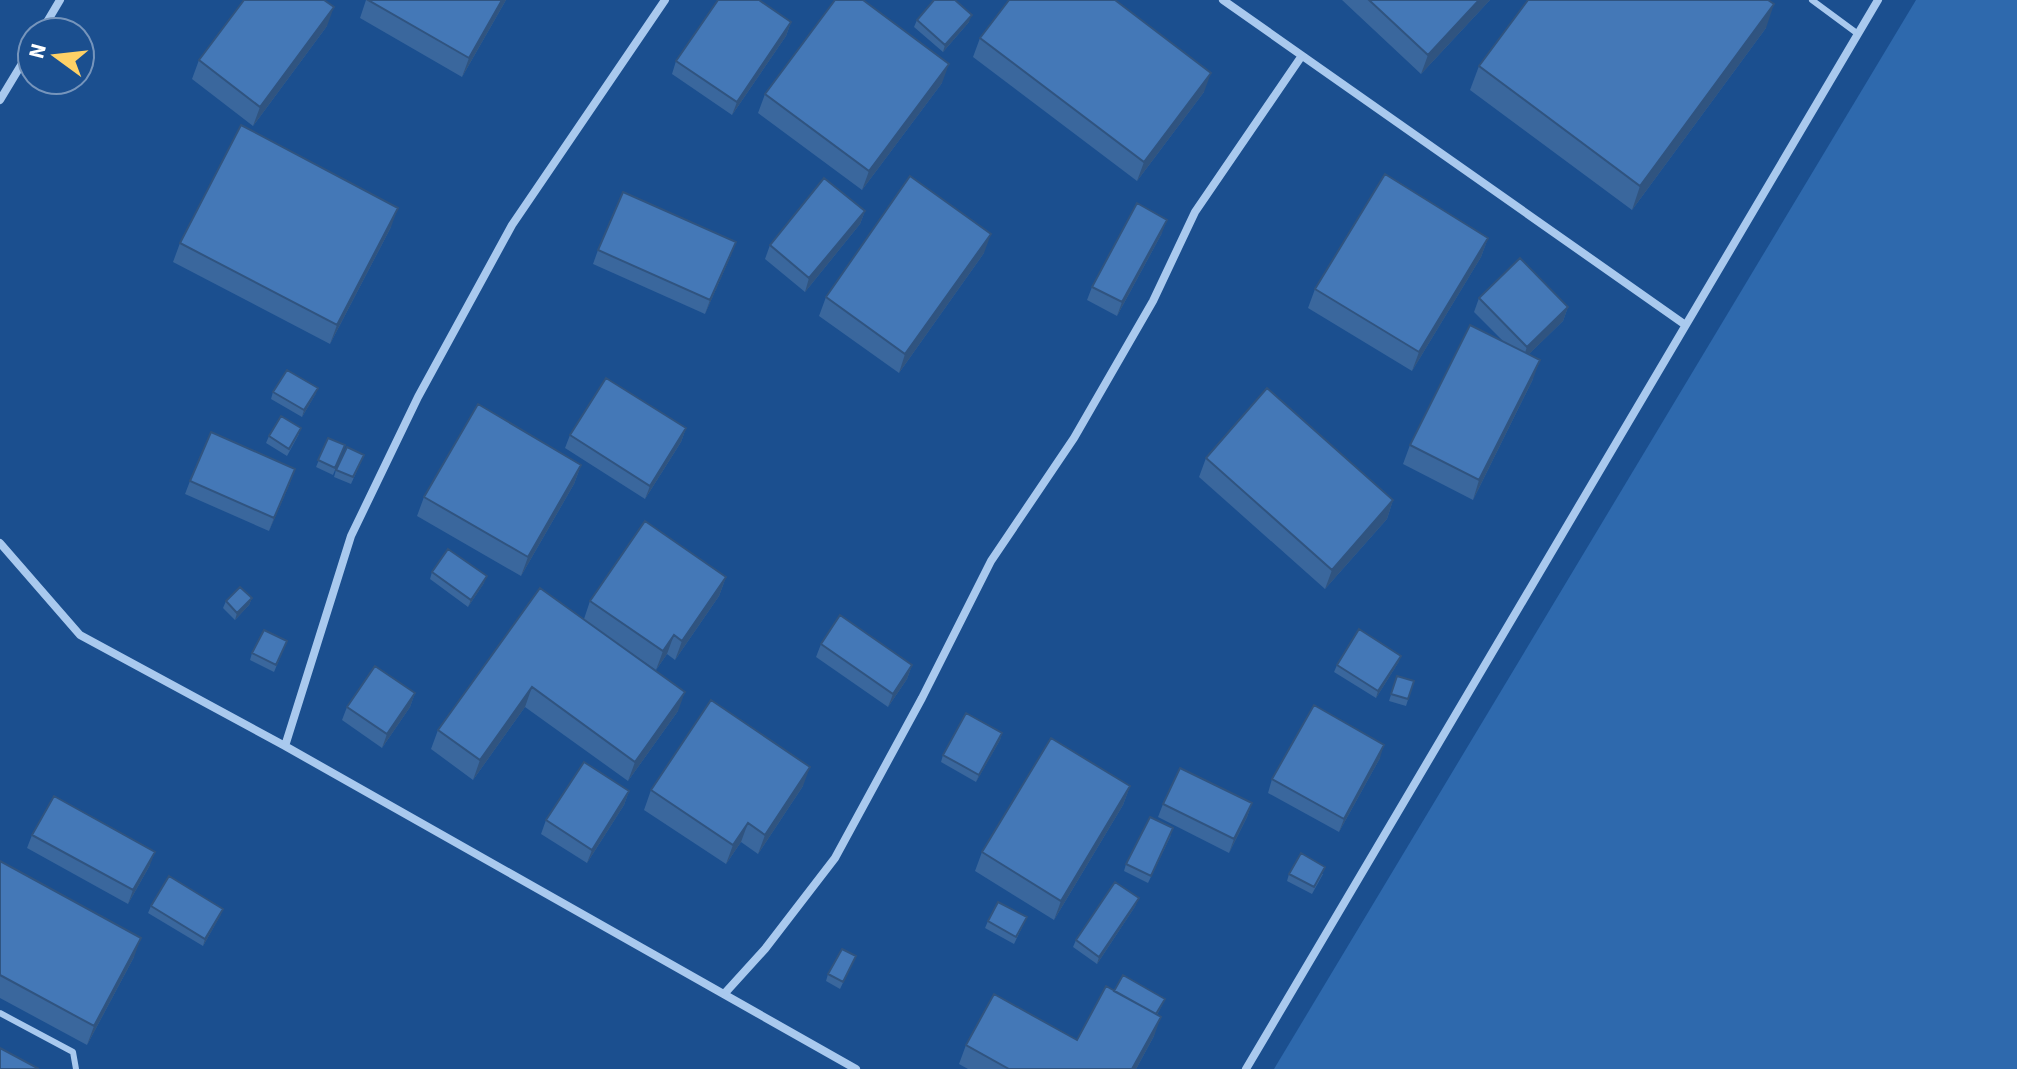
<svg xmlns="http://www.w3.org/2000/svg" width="2017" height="1069" font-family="'Source Sans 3',sans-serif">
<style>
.green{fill:#2e69ad}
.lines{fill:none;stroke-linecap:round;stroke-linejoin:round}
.lane{stroke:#a9c9ee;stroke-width:6}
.street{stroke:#a9c9ee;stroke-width:8}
.wall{fill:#3a679d}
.shaded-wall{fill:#305480}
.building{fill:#4478b7;stroke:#305480;stroke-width:2}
</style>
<rect width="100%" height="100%" fill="#1b4f8f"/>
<path class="green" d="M1916,0h101v1069h-743z"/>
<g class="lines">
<path class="lane" d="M1812,0l46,34
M0,1013l73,39 3,17"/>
<path class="street" d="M665,0l-153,225 -94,172 -67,139 -66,210 571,323
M1223,0l461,324
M41,32l19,-32
M0,100l32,-53
M0,543l80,92 205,111
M725,993l40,-44 70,-91 87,-160 69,-137 83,-123 79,-137 42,-89 106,-155
M1246,1069l632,-1069"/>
</g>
<path class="wall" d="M366,0h140l-44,77 -102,-59z
M1342,0h148l-69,74z
M917,20l52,2 -26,30 -29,-25z
M791,22l-5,14 -54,79 -60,-41 4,-13z
M327,26l-74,100 -61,-47 7,-19z
M1766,28l-134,182 -162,-120 9,-24z
M980,38l224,54 -67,89 -164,-124z
M942,83l-80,107 -104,-77 7,-19z
M865,211l-5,13 -55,68 -40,-33 5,-14z
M391,227l-61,117 -157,-82 7,-19z
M1162,233l-45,83 -30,-16 5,-13z
M1488,238l-7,19 -69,114 -104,-63 7,-19z
M598,250l133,5 -26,59 -112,-50z
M984,253l-85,120 -80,-57 7,-19z
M1479,298l89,9 -5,14 -34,33 4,25 -60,121 -70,-36 7,-19 93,-104 -29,-29z
M318,388l-3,7 -13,22 -31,-18 2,-7z
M686,428l-5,14 -36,57 -80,-51 5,-13z
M299,434l-12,22 -21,-13 3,-7z
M328,438l17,7 -12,30 -17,-8z
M1206,458l187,42 -6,19 -62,70 -126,-112z
M361,462l-10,22 -17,-7 2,-7z
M581,465l-7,19 -53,92 -104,-60 7,-19z
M190,481l100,2 -21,48 -84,-37z
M432,572l52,11 -16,24 -38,-28z
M726,577l-7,19 -44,64 -8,-6 -11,16 -32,-22 54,63 -50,70 -103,-74 -52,73 -42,-31 7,-19 146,-111 6,-18z
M252,598l-3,7 -14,15 -12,-12 3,-7z
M287,641l-13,31 -24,-12 2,-7z
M821,644l91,21 -5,14 -19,28 -72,-50z
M1401,656l-3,7 -22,35 -42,-26 3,-7z
M1397,676l17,5 -8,25 -17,-5z
M415,693l-5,14 -28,41 -40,-28 5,-13z
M1002,733l-2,7 -24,42 -35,-20 2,-7z
M1380,758l-41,74 -71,-39 4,-14z
M803,786l-45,68 -17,-12 -15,22 -82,-54 7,-20z
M1130,786l-7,19 -69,115 -79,-49 7,-19z
M629,791l-5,14 -37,58 -46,-29 5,-14z
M1252,803l-5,14 -18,36 -71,-36 5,-13z
M32,835l118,30 -22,39 -101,-56z
M1171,835l-23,48 -24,-12 2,-7z
M0,861l134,96 -47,88 -87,-47z
M1289,874h34l-11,20 -25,-13z
M1136,905l-39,59 -24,-17 3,-7z
M151,906l72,3 -3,7 -17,30 -55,-33z
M1027,917l-13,27 -29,-16 3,-7z
M856,956l-16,33 -14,-8 2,-7z
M1114,991l51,8 -8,16 -3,21 -18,33h-168l-9,-5 7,-19 111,-5z"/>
<path class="shaded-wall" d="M502,0h4l-44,77 7,-19z
M1479,0h11l-69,74 7,-19z
M1774,4l-8,24 -134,182 8,-24z
M334,7l-7,19 -74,100 7,-19z
M972,15l-3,7 -26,30 2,-7z
M791,22l-5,14 -54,79 5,-13z
M949,64l-7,19 -80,107 7,-19z
M1211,73l-7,19 -67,89 7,-19z
M398,208l-7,19 -61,117 7,-19z
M865,211l-5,13 -55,68 4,-14z
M1167,220l-5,13 -45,83 5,-14z
M991,234l-7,19 -85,120 6,-19z
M1488,238l-7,19 -69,114 7,-19z
M736,242l-5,13 -26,59 5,-14z
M1568,307l-5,14 -41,40 5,-14z
M1540,360l-7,19 -60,121 6,-20z
M318,388l-3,7 -13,22 2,-7z
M686,428l-5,14 -36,57 5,-13z
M581,465l-7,19 -53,92 7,-19z
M295,469l-5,14 -21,48 5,-13z
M1393,500l-6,19 -62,70 7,-19z
M487,576l-3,7 -16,24 3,-7z
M726,577l-7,19 -44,64 7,-19z
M252,598l-3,7 -14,15 2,-7z
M674,635l-7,19 -11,16 7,-19z
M1401,656l-3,7 -22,35 2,-7z
M912,665l-5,14 -19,28 5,-13z
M532,687l-7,20 -52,73 7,-20z
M685,692l-7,19 -50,70 7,-19z
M415,693l-5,14 -28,41 5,-14z
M1002,733l-2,7 -24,42 3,-7z
M1384,745l-4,13 -41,74 5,-13z
M810,767l-7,19 -45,68 7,-19z
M1130,786l-7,19 -69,115 7,-19z
M629,791l-5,14 -37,58 5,-13z
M1252,803l-5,14 -18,36 5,-14z
M748,823l-7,19 -15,22 7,-19z
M155,852l-5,13 -22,39 5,-14z
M1139,898l-3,7 -39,59 2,-7z
M223,909l-3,7 -17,30 2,-7z
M141,938l-7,19 -47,88 7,-19z
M1161,1017l-7,19 -18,33h-4z"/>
<path class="building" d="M244,0h80l10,7 -74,100 -61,-47z
M368,0h134l-33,58z
M718,0h41l32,22 -54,80 -61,-41z
M835,0h28l86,64 -80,107 -104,-77z
M934,0h21l17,15 -27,30 -28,-25z
M1009,0h106l96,73 -67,89 -164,-124z
M1369,0h110l-51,55z
M1528,0h240l6,4 -134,182 -161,-120z
M241,125l157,83 -61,117 -157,-82z
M1385,174l103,64 -69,114 -104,-63z
M910,176l81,58 -86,120 -79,-57z
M824,178l41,33 -56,67 -39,-33z
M623,192l113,50 -26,58 -112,-50z
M1137,203l30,17 -45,82 -30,-15z
M1520,258l48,49 -41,40 -48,-49z
M1470,325l70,35 -61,120 -69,-35z
M287,370l31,18 -14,22 -31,-18z
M606,378l80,50 -36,58 -80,-51z
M1267,388l126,112 -61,70 -126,-112z
M478,404l103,61 -53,92 -104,-60z
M281,416l20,12 -12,21 -20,-13z
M211,432l84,37 -21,49 -84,-37z
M328,438l17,7 -10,23 -17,-8z
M347,447l17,8 -11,22 -17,-7z
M645,521l81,56 -44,64 -8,-6 -11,16 -73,-50z
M448,549l39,27 -16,24 -39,-28z
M240,587l12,11 -15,15 -11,-12z
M540,588l145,104 -50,70 -103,-75 -52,73 -42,-30z
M840,615l72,50 -19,29 -72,-50z
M1359,629l42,27 -23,35 -41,-26z
M264,630l23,11 -11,24 -24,-12z
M375,666l40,27 -28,41 -40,-27z
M1397,676l17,5 -6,18 -17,-5z
M711,700l99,67 -45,68 -17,-12 -15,22 -82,-55z
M1314,705l70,40 -40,74 -72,-40z
M966,713l36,20 -23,42 -36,-20z
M1051,738l79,48 -69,115 -79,-49z
M584,762l45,29 -37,59 -46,-30z
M1180,768l72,35 -18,36 -71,-35z
M54,796l101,56 -22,38 -101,-55z
M1150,817l23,11 -22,48 -25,-12z
M1301,853l24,14 -11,20 -25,-13z
M0,861l141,77 -47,88 -94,-51z
M169,876l54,33 -18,30 -54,-33z
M1115,882l24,16 -40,59 -23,-17z
M998,902l29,15 -11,20 -28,-16z
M842,949l14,7 -13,26 -15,-8z
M1123,975l42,24 -9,15 -42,-23z
M1106,986l55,31 -29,52h-123l-43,-24 28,-51 83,46z
M0,1048l39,21h-39z"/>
<g transform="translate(56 56) rotate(285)"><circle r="38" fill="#1b4f8f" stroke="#7695bc" stroke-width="2"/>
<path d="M0-6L14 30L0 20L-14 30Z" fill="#ffd166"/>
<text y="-12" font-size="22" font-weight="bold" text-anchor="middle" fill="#ffffff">N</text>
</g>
</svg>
